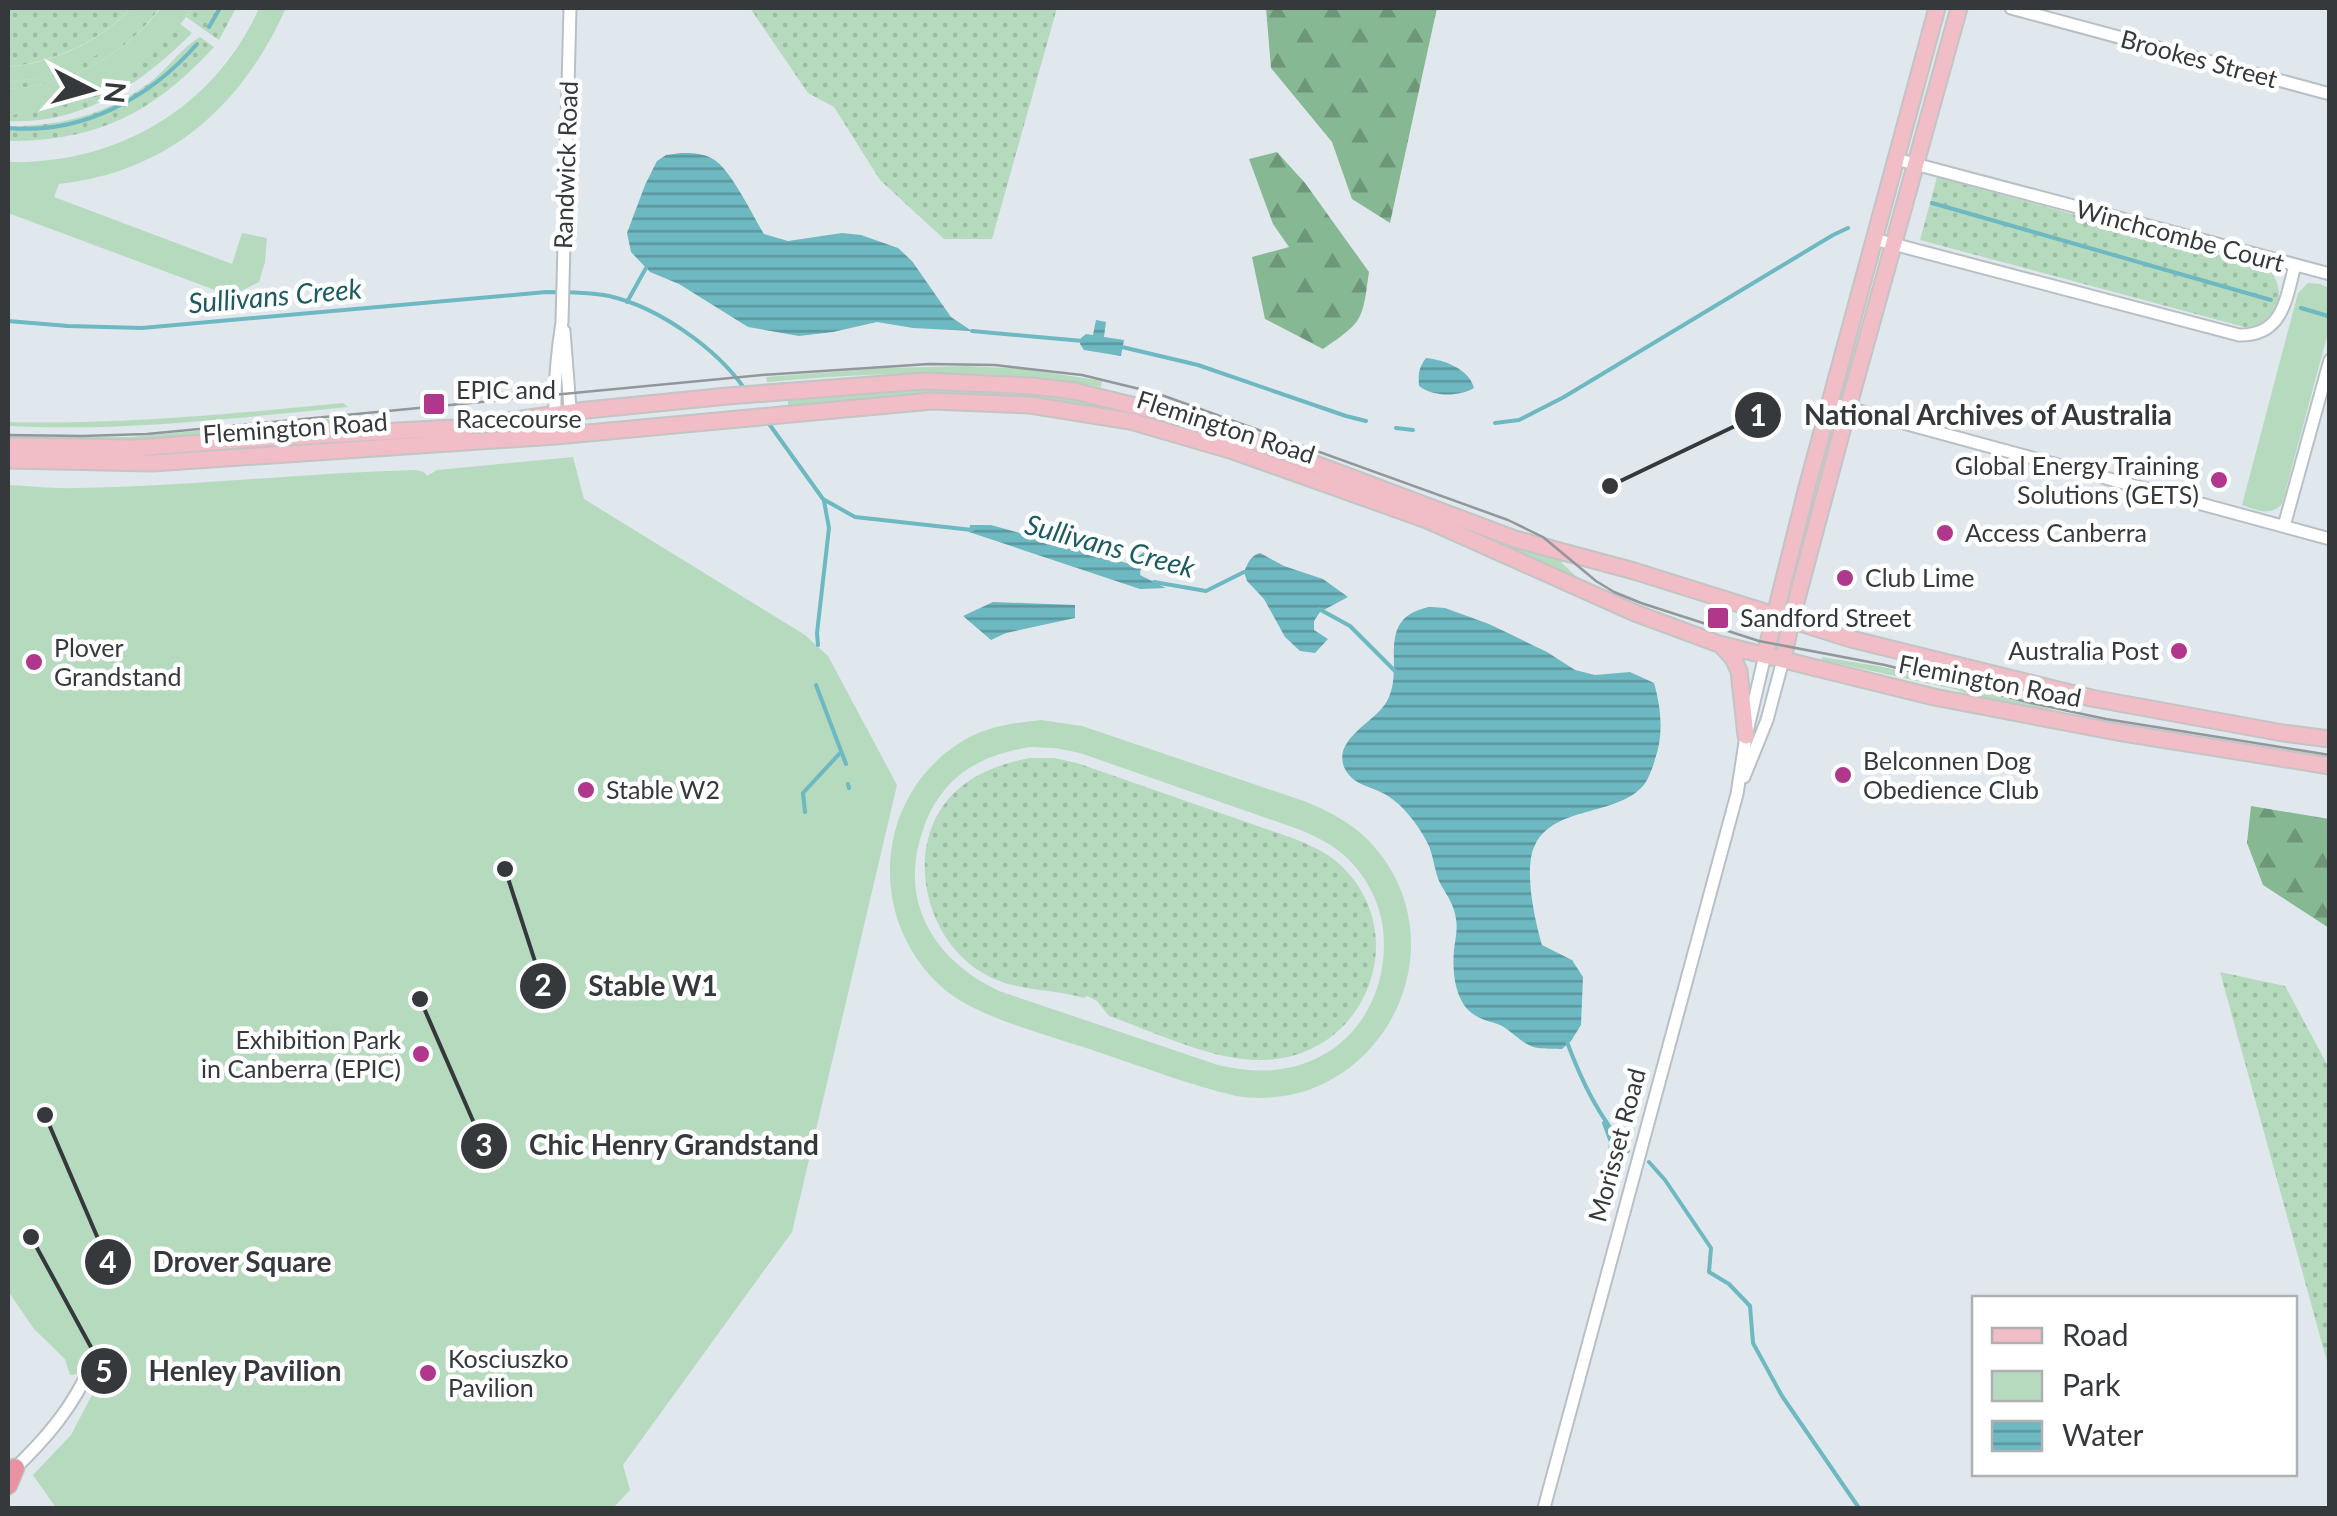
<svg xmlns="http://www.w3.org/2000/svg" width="2337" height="1516" font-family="Lato,sans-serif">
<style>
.grass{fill:url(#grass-dots)}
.forest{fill:url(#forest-firs)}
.green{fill:#b5dabe;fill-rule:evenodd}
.water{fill:url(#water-rules)}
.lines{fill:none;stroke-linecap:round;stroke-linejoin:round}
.stream{stroke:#6eb8c1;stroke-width:4}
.minor-casing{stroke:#b8c0c5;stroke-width:15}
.major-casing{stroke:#c3c4c4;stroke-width:19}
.highway-casing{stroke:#c3c4c4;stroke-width:21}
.minor{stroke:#fff;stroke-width:11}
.major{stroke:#f1bdc6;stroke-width:15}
.highway{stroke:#e891a0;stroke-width:18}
.tram{stroke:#91979b;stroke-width:2.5}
.poi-dot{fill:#b0378b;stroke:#fff;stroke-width:4}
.labels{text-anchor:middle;stroke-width:9;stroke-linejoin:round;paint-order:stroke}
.street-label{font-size:25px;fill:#36393b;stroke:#fff}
.poi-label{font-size:25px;fill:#36393b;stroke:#fff;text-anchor:start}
.water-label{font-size:28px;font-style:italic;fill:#1c5b62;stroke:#fff}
.leader{fill:none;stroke:#36393b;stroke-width:4}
.callout-dot{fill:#36393b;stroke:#fff;stroke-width:4}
.mark-label{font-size:30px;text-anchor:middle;font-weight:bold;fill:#fff}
.callout-label{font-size:28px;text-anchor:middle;font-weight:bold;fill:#36393b;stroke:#fff;stroke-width:9;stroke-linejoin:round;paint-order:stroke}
</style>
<defs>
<pattern id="grass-dots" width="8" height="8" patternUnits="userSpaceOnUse" patternTransform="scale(2.5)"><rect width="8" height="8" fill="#b5dabe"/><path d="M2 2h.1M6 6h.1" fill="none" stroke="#9cbca4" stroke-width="1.8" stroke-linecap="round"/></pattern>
<pattern id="forest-firs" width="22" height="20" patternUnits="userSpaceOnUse" patternTransform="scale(2.5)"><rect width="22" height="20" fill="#86b894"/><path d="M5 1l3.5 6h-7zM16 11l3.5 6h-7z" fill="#6e977a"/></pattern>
<pattern id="water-rules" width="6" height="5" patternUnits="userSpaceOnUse" patternTransform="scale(2.5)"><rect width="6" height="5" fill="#6eb8c1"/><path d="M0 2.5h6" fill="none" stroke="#5b979e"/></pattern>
</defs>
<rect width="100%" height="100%" fill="#e0e8ee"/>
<path class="grass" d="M8,8h124c-36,35 -75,53 -124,59z
M152,8l7,1c-35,48 -93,77 -151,80v-7c58,-4 105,-31 144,-74z
M192,8h44l-17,32 -33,-23z
M750,8h307l-65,231h-48l-64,-59 -46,-73 -26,-14z
M180,24l12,9c-51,51 -109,92 -184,88v-6c68,-6 129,-36 172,-91z
M200,37l14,10c-61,66 -116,94 -206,94v-15c53,1 104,-13 146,-47 16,-13 28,-32 46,-42z
M1937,177l328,90c25,18 15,59 -17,61l-328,-88z
M1029,758h25l23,5 218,76c14,6 29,12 41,22 80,68 32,197 -73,199 -47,2 -109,-28 -154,-44l-12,-15 -10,-5 -3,2c-34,-10 -71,-6 -103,-26 -58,-35 -78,-129 -27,-179 22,-21 47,-29 75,-35z
M2220,972l65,14 44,82v301z"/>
<path class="forest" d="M1266,8h171l-47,215 -38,-24 -20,-57 -61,-74z
M1277,152l28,31 64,89c-7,49 -5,49 -46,77l-58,-30 -13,-62 37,-10 -16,-23 -24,-65z
M2251,806l78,13v109l-66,-43 -16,-42z"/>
<path class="green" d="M132,8h20c-37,44 -87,70 -144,74v-15c49,-5 89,-24 124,-59z
M161,8h31c-41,63 -109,103 -184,107v-26c60,-3 116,-33 153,-81z
M259,8h27c-44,98 -117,164 -227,176l-5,13 178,67 10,-31 25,5 -2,24 -6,20 -28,14 -223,-83v-51c108,3 207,-54 251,-154z
M2308,283l12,1 9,4v41l-47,175c-13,13 -24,6 -40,1l56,-212z
M966,366l60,3 76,12 -1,6c-112,-20 -222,-15 -334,-5l-1,-5 121,-9z
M930,388l95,4 91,15 94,26 231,83 71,29 51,15 -1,3 22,21 -369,-146 -96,-26 -86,-13 -141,-1 -104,9v-10z
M343,403l5,4c-113,11 -227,25 -340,19v-4c112,3 223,-8 335,-19z
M349,417l1,8 -228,17 -114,-1v-5l122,1z
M573,457l11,42 221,136 23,21 69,129 -105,447 -169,233 7,25 -17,18h-557l-23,-33 38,-40 25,-48 -18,-13 -8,1 -5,-16 -31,-30 -26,-38v-806c23,1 46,4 69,3 114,-2 226,-15 339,-18l8,2 3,4 10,-6z
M1822,657l61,10 171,43v3l-66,-12 -34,-12 -132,-29z
M1041,720l41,6 222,75c24,10 47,21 65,40 100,105 8,277 -133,255 -47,-11 -93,-29 -138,-44 -43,-15 -121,-34 -154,-63 -78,-67 -71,-192 17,-247 24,-15 51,-19 80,-22zM1029,747l26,1 25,5 218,76c14,6 28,12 41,22 22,17 38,44 43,71 11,67 -26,133 -95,146 -24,5 -46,2 -69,-3l-219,-74c-67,-32 -102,-91 -75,-164 8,-24 25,-47 47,-60 18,-11 37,-16 58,-20z"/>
<path class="water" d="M681,153c10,0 22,0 32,6 17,9 40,57 51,75l24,7 54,-8 19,2 37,13 14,13 39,56 21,14 -59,-3 -36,-6 -44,10 -34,4 -51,-9 -69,-43 -29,-12 -19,-20 -4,-19 18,-48 12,-24 9,-6z
M1096,320l10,2 -2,15 20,3 -3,16 -37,-6 -4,-6 1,-6 5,-4 7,1z
M1426,358c19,2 43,11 48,30 -15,9 -41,9 -55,-2 -1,-12 0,-19 7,-28z
M970,525h21l139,39 20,-18 4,4 -13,15 -1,10 26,13 -26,1 -171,-57z
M1260,553l24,13 39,13 25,18 -28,15 -6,9v9l14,9 -13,14 -15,-2 -15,-14 -21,-38 -17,-18 -3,-9c4,-9 6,-16 16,-19z
M993,602l82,3v13l-69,15 -15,7 -28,-24z
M1429,607l16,1 44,16 58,28 28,18 20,5 35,-3 24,11c7,24 10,52 1,76 -2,8 -7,22 -13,28 -27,29 -88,19 -107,58 -12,23 0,76 7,100l30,15 11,17 -2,48 -10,16 -9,8c-9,-1 -22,1 -31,-3 -11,-4 -20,-16 -31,-21 -7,-3 -15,-4 -22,-8 -23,-11 -26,-44 -24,-67 1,-10 4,-20 2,-31 -2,-14 -8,-22 -15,-34 -7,-13 -7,-30 -14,-43 -9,-17 -23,-36 -39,-46 -15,-10 -36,-10 -44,-29 -11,-29 32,-45 43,-66 19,-34 -14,-82 42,-94z"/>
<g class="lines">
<path class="stream" d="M209,27l11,-19
M8,128c74,7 142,-30 189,-84
M1932,203l339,97
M627,302l19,-34
M2301,308l27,8
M8,321l60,5 74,2 404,-36c21,0 43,0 63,4 49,11 107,52 135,92
M972,331l111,10
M1122,347l76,18 148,51 20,5
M767,421l56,78 32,18 117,13
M1495,423l24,-3 45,-23 269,-162 15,-7
M1396,428l17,2
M1154,582l52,9 38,-19h5
M1319,609l31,17 46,46
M818,645l-1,-12 12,-105 -5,-27
M816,685l30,79
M848,784l1,4
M805,812l-2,-19 38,-41
M1567,1042c16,43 32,74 61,109
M1604,1123l7,19 -3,40
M1649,1162l16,18 46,68 -2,24 20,12 21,22 3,37 29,53 77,112"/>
<g class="minor-casing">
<path id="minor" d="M2011,8l319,86
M1896,159l434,115
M1874,239l365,96c44,1 47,-36 56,-70
M564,331l8,103
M1830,403l500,136
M556,436c-3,-38 0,-76 6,-114l8,-314
M2284,526l46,-166
M1744,777l23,-57 16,-60
M12,1471c34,-32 62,-65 80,-108
M1544,1508l193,-714 9,-58 19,-81"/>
</g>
<g class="major-casing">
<path id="major" d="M8,446l127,2 131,-10 189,-10 132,-18 141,-14 196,-15 108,5 42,5 110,27 86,29 245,92 119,32 217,68 240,59 192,35 47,6
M8,460l144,3 404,-27 376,-35 98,4 100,16 103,30 194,69 208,93 84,31 215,53 183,35 213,34
M1722,646l11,12 6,13 7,65
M1765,655l42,-168 130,-479
M1783,660l8,-39 57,-213 111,-400"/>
</g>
<g class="highway-casing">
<path id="highway" d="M8,1485l7,-17"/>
</g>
<use href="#minor" class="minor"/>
<use href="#major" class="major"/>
<use href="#highway" class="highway"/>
<path class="tram" d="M8,435l74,1 65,-2 615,-59 167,-11 66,1 87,10 74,18 352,127 35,17 53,44 18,11 27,11 118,38 126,24 146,38 75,16 224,36"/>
</g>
<g class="poi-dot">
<rect x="422" y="392" width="24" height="24" rx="5"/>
<circle cx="2219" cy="480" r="10"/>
<circle cx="1945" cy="533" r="10"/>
<circle cx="1845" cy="578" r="10"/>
<rect x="1706" y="606" width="24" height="24" rx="5"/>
<circle cx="2179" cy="651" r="10"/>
<circle cx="34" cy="662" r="10"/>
<circle cx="1843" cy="775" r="10"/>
<circle cx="586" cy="790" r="10"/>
<circle cx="421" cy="1054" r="10"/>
<circle cx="428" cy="1373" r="10"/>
</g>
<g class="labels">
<g class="street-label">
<text transform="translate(2199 59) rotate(15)" y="9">Brookes Street</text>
<text transform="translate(566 165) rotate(-88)" y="9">Randwick Road</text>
<text transform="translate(2180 236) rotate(15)" y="9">Winchcombe Court</text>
<text transform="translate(1226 427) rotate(18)" y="9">Flemington Road</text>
<text transform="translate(295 428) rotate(-4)" y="9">Flemington Road</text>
<text transform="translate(1990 681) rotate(11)" y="9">Flemington Road</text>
<text transform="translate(1617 1145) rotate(-75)" y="9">Morisset Road</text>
</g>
<g class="poi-label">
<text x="456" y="399">EPIC and<tspan x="456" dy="29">Racecourse</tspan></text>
<text x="2199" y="475" text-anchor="end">Global Energy Training<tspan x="2199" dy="29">Solutions (GETS)</tspan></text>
<text x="1965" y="542">Access Canberra</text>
<text x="1865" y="587">Club Lime</text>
<text x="1740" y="627">Sandford Street</text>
<text x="54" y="657">Plover<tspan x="54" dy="29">Grandstand</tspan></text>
<text x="2159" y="660" text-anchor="end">Australia Post</text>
<text x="1863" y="770">Belconnen Dog<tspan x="1863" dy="29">Obedience Club</tspan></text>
<text x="606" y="799">Stable W2</text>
<text x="401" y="1049" text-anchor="end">Exhibition Park<tspan x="401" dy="29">in Canberra (EPIC)</tspan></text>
<text x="448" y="1368">Kosciuszko<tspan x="448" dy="29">Pavilion</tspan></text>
</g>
<g class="water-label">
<text transform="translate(275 296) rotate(-5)" y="10">Sullivans Creek</text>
<text transform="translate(1110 546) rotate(15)" y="10">Sullivans Creek</text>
</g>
</g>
<path class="leader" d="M1610 486L1758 415M505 869L543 986M420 999L484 1146M45 1115L108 1262M31 1237L104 1371"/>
<g class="callout-dot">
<circle cx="1610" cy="486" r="10"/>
<circle cx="505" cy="869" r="10"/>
<circle cx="420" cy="999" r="10"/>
<circle cx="45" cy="1115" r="10"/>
<circle cx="31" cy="1237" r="10"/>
<circle cx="1758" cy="415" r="25"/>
<circle cx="543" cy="986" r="25"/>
<circle cx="484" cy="1146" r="25"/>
<circle cx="108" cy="1262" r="25"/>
<circle cx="104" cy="1371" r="25"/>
</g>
<g class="mark-label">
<text x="1758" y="426">1</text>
<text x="543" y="996">2</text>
<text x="484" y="1156">3</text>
<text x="108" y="1273">4</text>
<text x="104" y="1382">5</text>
</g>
<g class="callout-label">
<text x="1988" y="425">National Archives of Australia</text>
<text x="653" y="996">Stable W1</text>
<text x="674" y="1155">Chic Henry Grandstand</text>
<text x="242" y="1272">Drover Square</text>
<text x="245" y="1381">Henley Pavilion</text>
</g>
<rect width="2337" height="1516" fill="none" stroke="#36393b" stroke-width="20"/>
<rect x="1972" y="1296" width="325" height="180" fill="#ffffff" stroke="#afb0b1" stroke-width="2.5"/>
<rect x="1992" y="1328" width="50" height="15" fill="#f1bdc6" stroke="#afb0b1" stroke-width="2.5"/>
<text x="2062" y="1346" font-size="30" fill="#36393b">Road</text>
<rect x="1992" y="1371" width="50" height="30" fill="#b5dabe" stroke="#afb0b1" stroke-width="2.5"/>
<text x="2062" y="1396" font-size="30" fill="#36393b">Park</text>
<rect x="1992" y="1421" width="50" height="30" fill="url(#water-rules)" stroke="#afb0b1" stroke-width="2.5"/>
<text x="2062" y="1446" font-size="30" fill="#36393b">Water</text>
<g transform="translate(90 90) rotate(96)" stroke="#ffffff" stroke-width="8" paint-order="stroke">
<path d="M0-8L18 38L0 25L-18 38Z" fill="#36393b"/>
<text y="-15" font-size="28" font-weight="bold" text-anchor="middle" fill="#36393b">N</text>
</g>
</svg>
